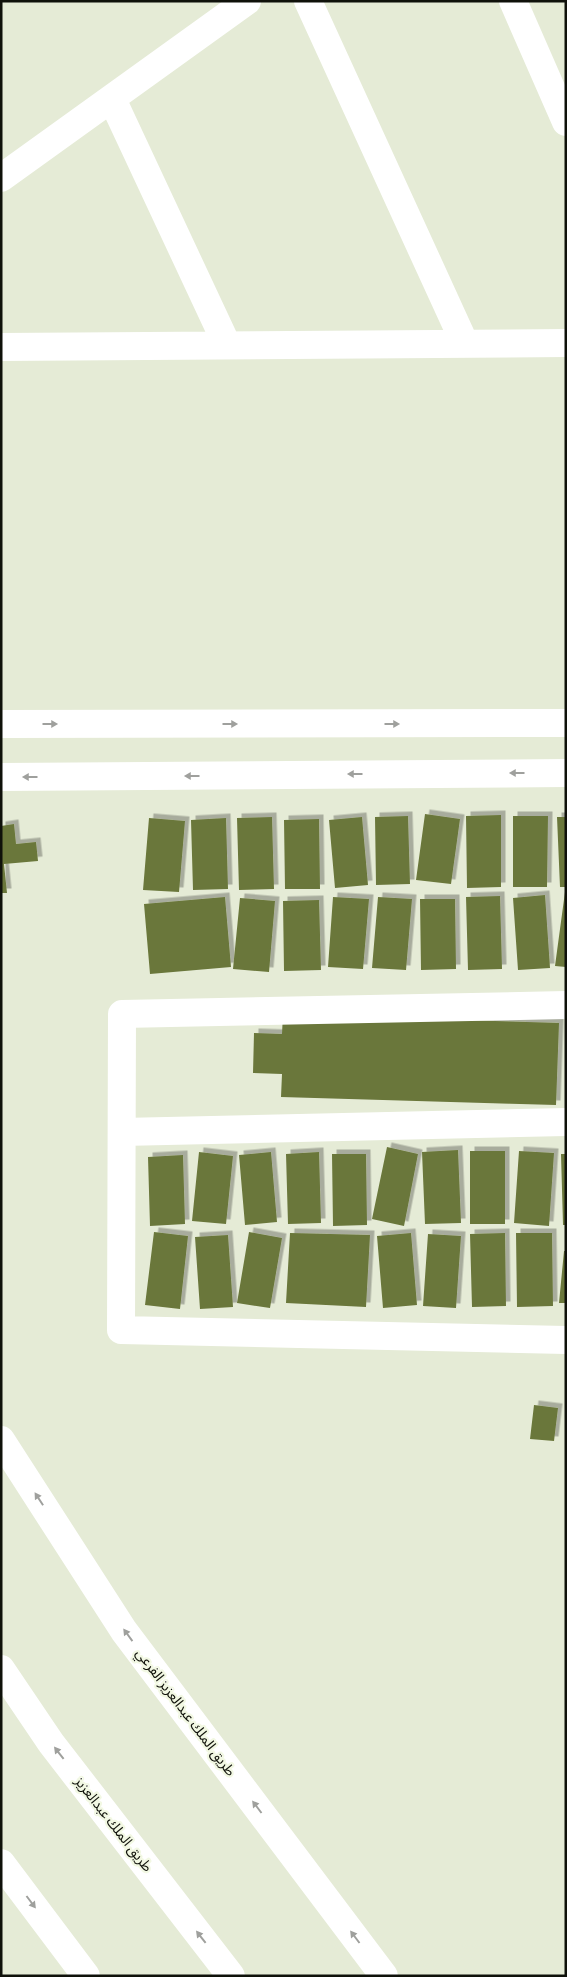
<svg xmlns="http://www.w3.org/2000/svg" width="567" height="1977" font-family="Commissioner,'Noto Sans Arabic',sans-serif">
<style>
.building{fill:#6a773b;filter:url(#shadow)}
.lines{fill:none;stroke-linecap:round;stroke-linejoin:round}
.minor{stroke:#fff;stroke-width:28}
.major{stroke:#fff;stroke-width:28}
.highway{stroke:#fff;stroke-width:28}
.oneway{fill:#9fa09d}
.labels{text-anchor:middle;stroke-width:4.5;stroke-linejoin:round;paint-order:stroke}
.street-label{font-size:14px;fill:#0f110a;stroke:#f2f8e3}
</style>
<defs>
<filter id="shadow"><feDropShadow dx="4.5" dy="-4.5" stdDeviation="0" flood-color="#0004"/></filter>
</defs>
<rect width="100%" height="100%" fill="#e5ebd6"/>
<path class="building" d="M425,814l35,5 -9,65 -35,-4z
M501,815v72l-34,1 -1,-72z
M408,816l2,68 -34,1 -1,-68z
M513,816h35l-1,71h-34z
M272,817l2,72 -35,1 -2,-72z
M362,817l6,68 -33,3 -6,-68z
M557,817h9v70h-6z
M149,818l36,3 -6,71 -36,-2z
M226,818l2,71 -35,1 -2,-70z
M319,819l1,70h-35l-1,-69z
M14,824l2,20 20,-2 2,19 -34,3 3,29h-6v-67z
M565,892h1v75l-11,-1z
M545,895l5,73 -32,2 -5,-72z
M500,896l2,73 -34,1 -2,-73z
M225,897l6,70 -81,7 -6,-70z
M333,897l36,2 -6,70 -35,-2z
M378,897l34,2 -6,71 -34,-2z
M240,898l35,3 -6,71 -36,-3z
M420,899h35l1,70 -35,1z
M319,900l2,70 -37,1 -1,-70z
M283,1014l276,9 -3,82 -275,-8 1,-23 -29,-1 1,-40 28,1z
M387,1147l31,7 -14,72 -32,-7z
M458,1150l3,73 -36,1 -3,-72z
M470,1151h35v73h-35z
M519,1151l35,2 -5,73 -35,-3z
M199,1152l34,4 -7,68 -34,-3z
M271,1152l6,70 -32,3 -6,-70z
M319,1152l2,71 -33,1 -2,-70z
M332,1154h34l1,71 -34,1z
M561,1154h5v71h-3z
M183,1155l2,69 -35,2 -2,-69z
M154,1232l34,4 -8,73 -35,-4z
M249,1232l33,6 -12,70 -33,-5z
M290,1233l80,2 -4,72 -80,-4z
M411,1233l6,72 -34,3 -6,-72z
M505,1233l1,73 -34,1 -2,-73z
M516,1233h36l1,73 -36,1z
M428,1234l33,2 -5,72 -33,-2z
M228,1235l5,72 -33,2 -5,-72z
M564,1251h2v52h-7z
M534,1405l24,3 -4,33 -24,-2z"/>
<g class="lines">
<path class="minor" d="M308,1l157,343
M513,1l53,121
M112,99l115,246
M1,178l246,-177
M1,347l565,-4
M1,724l565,-1
M1,777l565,-4
M566,1005l-444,9 -1,316 445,10
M122,1132l444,-10"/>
<path class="major" d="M1,1440l123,191 260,345"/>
<path class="highway" d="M1,1669l50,74 180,233
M1,1863l85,113"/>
</g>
<defs><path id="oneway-solid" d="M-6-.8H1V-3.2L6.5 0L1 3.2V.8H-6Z" transform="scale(1.25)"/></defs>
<g class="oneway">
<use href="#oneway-solid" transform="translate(50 724)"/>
<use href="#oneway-solid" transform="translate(230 724)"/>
<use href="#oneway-solid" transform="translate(392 724)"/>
<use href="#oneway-solid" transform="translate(517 773) rotate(180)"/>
<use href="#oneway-solid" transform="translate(355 774) rotate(180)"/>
<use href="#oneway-solid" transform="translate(192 776) rotate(180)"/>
<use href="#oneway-solid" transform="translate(30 777) rotate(180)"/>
<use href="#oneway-solid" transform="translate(39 1499) rotate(-123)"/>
<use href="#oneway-solid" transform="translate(128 1635) rotate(-126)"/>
<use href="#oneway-solid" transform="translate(59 1753) rotate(-128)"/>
<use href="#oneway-solid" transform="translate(257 1807) rotate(-127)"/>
<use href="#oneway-solid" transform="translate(31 1902) rotate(53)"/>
<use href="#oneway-solid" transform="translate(201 1937) rotate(-128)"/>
<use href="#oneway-solid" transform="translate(355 1937) rotate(-127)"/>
</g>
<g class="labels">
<g class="street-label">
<text transform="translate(186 1712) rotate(53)" y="5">طريق الملك عبدالعزيز الفرعي</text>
<text transform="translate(114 1824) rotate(52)" y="5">طريق الملك عبدالعزيز</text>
</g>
</g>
<rect width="567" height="1977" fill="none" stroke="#0f110a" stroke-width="5"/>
</svg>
